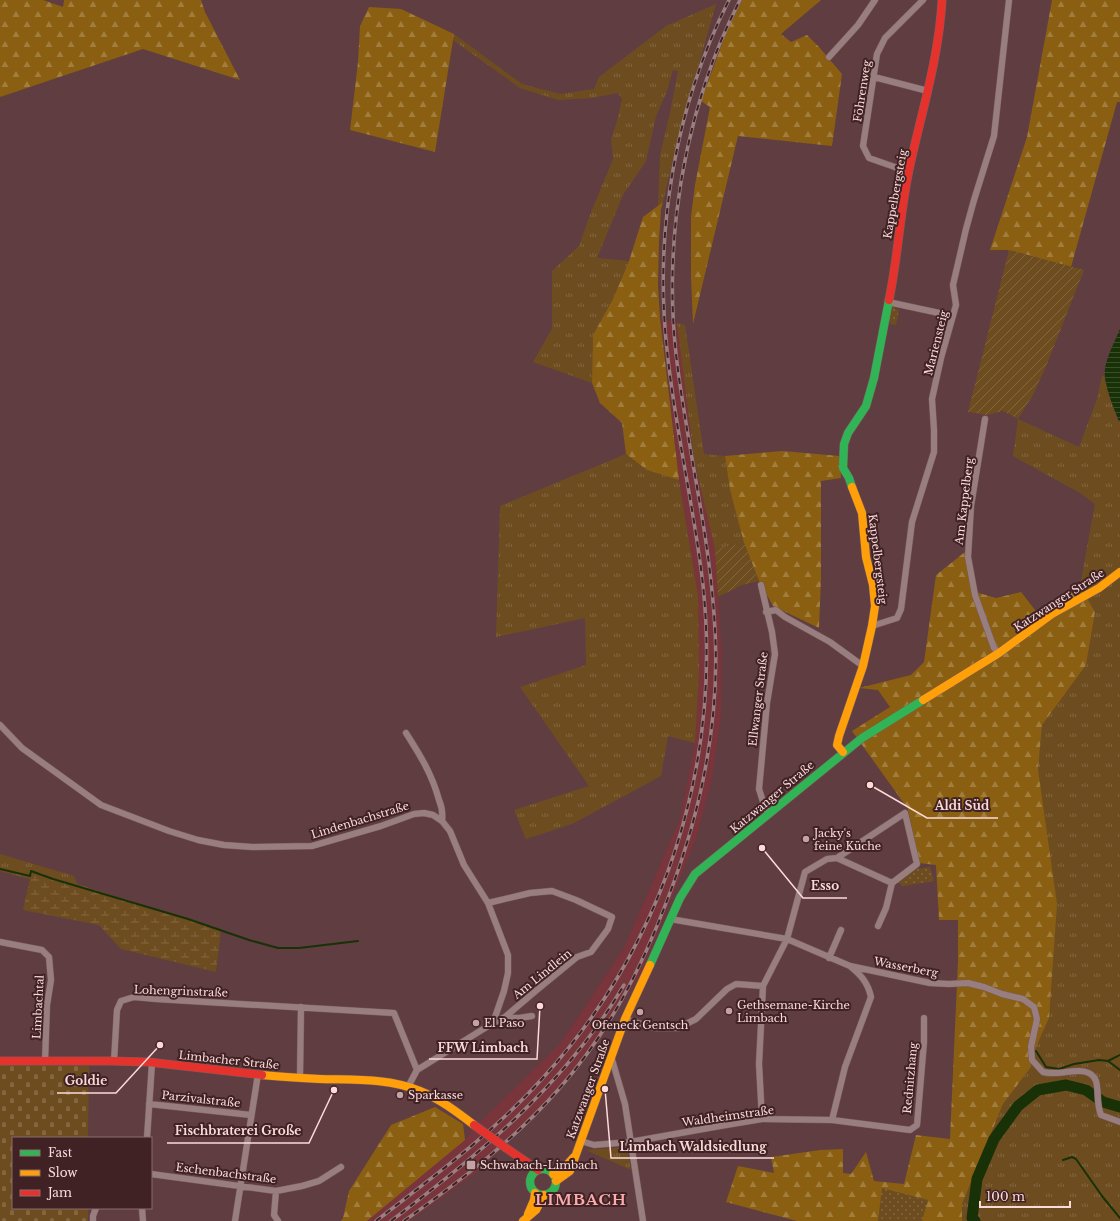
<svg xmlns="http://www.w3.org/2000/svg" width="1120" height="1221" font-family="'Libre Baskerville',serif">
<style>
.built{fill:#79353b}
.grass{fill:url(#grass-tufts)}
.forest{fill:url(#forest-firs)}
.wetland{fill:url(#wetland-marsh)}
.cemetery{fill:url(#cemetery-stones)}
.park{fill:url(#park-dots)}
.garden{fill:url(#garden-furrows)}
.water{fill:url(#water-rules)}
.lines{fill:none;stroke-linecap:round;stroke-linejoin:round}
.stream{stroke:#183107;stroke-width:2}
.river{stroke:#183107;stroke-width:11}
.street-casing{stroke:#7a5c5f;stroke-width:7}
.fast-casing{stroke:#7a5c5f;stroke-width:9}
.slow-casing{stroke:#7a5c5f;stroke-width:9}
.jam-casing{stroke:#7a5c5f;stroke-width:9}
.street{stroke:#997e7f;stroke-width:6}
.fast{stroke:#30b455;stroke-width:8}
.slow{stroke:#ff9f0a;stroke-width:8}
.jam{stroke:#e5322d;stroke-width:8}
.rail-casing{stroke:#997f81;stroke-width:3.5}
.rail{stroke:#402224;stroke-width:2;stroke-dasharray:6;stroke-linecap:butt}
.jam-bridge-casing{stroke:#7a5c5f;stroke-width:9;stroke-linecap:butt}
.jam-bridge{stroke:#e5322d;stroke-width:8}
.poi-dot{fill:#c5a3a4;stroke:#402224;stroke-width:1.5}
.labels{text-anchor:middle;stroke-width:4;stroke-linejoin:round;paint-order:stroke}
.street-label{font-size:11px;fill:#fbdada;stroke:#402224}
.poi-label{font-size:11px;fill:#fbdada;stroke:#402224;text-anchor:start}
.district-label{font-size:15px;font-weight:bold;letter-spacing:1px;fill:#faacaf;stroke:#402224}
.leader{fill:none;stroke:#fbdada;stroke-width:1.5}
.callout-dot{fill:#fbdada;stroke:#402224;stroke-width:1.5}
.callout-label{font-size:12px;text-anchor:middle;font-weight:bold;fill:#fbdada;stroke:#402224;stroke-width:4;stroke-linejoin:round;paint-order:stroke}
</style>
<defs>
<pattern id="grass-tufts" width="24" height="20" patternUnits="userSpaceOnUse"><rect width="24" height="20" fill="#6d4d20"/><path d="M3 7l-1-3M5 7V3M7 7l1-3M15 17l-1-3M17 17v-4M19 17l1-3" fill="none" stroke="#836640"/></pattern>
<pattern id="forest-firs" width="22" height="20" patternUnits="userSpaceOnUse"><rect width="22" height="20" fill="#8a5f11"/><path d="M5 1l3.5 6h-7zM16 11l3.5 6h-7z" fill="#a17d3e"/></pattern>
<pattern id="wetland-marsh" width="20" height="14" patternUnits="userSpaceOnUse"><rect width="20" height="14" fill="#6d4d20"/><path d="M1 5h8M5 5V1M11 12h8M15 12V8" fill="none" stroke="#836640"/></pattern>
<pattern id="cemetery-stones" width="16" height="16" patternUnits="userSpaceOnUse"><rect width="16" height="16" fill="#6d4d20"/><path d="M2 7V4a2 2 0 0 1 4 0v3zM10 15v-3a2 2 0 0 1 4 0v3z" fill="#836640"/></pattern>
<pattern id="park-dots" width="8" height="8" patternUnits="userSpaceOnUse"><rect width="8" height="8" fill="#6d4d20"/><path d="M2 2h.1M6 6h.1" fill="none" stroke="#836640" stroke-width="1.8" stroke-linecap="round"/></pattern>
<pattern id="garden-furrows" width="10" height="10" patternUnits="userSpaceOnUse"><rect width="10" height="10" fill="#6d4d20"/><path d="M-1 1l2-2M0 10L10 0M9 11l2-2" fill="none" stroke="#836640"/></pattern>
<pattern id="water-rules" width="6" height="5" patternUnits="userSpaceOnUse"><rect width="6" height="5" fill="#183107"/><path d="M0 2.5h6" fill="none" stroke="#3a4e2b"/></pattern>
</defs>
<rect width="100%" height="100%" fill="#603d40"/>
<path class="built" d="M661,319l16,4 17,136 21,90 7,105 -1,61 -9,64 -16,60 -55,133 -36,59 -34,47 -35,38 -63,59 -64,46h-42l98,-81 13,-16 82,-80 65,-98 55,-127 15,-76 4,-71 -1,-76 -19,-116z"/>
<path class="grass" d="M716,4l-37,130 -16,68 -5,4 2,-51 10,-42 8,-42 -5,-1 -6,21 -11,25 -10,45 -23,34 -26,63 32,3 -16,38 -20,36 -1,48 -59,-21 19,-33v-58l27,-25 11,-31 23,-56 -2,-20 6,-18 5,-22 -4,-6 -27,5 -33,2 -38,-12 -67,-48 1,-6 68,50 38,10 34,-5 5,-12 67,-51z
M677,323l8,2 19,129 21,2 5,34 14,53 -29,6 -21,-90z
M1102,376h2l6,22 8,23 2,-1v801h-158v-17l41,-100 28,-37 5,-20 13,-29 -11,-248 4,-45 44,-60 9,-53 -15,-26 15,-82 -15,-11 -67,-37 5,-37 61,28 18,-48z
M626,454l21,16 32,10 19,116 1,76 -4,71 -27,-7 -7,40 -89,48 -46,15 -12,-29 75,-24 -69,-99 66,-22 -1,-47 -89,19 4,-131z
M0,854l74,22 3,8 -44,-11 -3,6 -30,-8z
M627,1147l4,23 -45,-20z"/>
<path class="forest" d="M0,0h43l20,7 1,-7h137l4,12 35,68 -97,-31 -143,48z
M742,0h79l-40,34 10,8 16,-7 12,12 23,27 -10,72 -94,-10 -45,188 -2,-47v-61l4,-31 15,-78 -9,-6 25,-68z
M1052,0h68v102h-3l-46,165 -62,-17h-19l37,-113z
M369,7l32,2 53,25 -19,118 -85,-22 8,-68 2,-36z
M663,202l-2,7 -2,32 -1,45 2,32 19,162 -32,-10 -21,-16 -4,-31 -22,-20 -8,-20 1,-48 20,-36 16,-38 14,-44z
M782,451l58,5 1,22 -20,3v98l-2,49 -46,-22 -14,-25 -15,-38 -14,-53 -5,-34z
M965,552l7,39 24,7 25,-6 18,23 41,-29 15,26 -9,53 -44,60 -4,45 19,134 -8,114 -13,29 -5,20 -28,37 -41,100v17h-165l-71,-19 12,-36 36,7 -3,-16 49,-7 23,-1v24l8,1 15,-22 8,29 30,3 12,-49 34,4 8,-178v-41h-19l-3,-55 -17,-2 -11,-54 -56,-78 38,-24 -12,-17 -19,-2 52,-13 13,-13 12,-87z
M435,1107l28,17 2,16 -98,81h-26l2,-3 6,-27 42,-66z"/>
<path class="wetland" d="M33,873l44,11 144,46 -5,42 -95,-23 -22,-24 -76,-15 7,-31z"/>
<path class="cemetery" d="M0,1065l89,1 -1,72h-75v70h75v13h-88z"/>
<path class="park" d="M896,305l-1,4 4,1 -3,15 -6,-1 1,-3 -4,-1 2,-14z
M930,867l4,14 -31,5 -6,-4 17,-13z
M882,1188l46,12 -6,21h-44z"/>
<path class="garden" d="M1009,250l75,20 -37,94 -14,31 -15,24 -15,-8 -16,4 -19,-3z
M744,543l15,38 -17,4 -24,12 -3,-48z"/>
<path class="water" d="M1120,329v91l-1,1c-6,-16 -18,-41 -13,-57 3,-12 9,-23 14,-35z"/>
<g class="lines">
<path class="stream" d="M0,869l30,7 1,-5 22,8 135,40 61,21 29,8h21l59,-7
M1036,1051l10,16 13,2 15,-5 25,-4 9,1 12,-6
M1108,1061l12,9
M1063,1160l9,-3 4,2 26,37 18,22"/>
<path class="river" d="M975,1221l-3,-3 5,-39 17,-40 24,-33 20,-16 28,-5 20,5 17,12 17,5"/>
<g class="street-casing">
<path id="street" d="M829,57l29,-32 17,-25
M874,77l54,14
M909,172l-40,-14 -6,-12 14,-92 8,-16 38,-38
M888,302l65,14
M985,419l-14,87 -3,51 7,38 19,53 5,5
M761,585l11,47 3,22 -8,49 -8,86 6,19 4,5
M766,612l10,-2 9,7 45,25 33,24
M872,626l25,-8 4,-9 11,-87 22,-70v-22l-2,-31 9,-41 15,-53 -3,-20 13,-56 8,-29 20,-64 15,-136
M0,725l22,23 79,57 68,26 29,9 26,5 28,2 60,-1 69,-20 33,-12 10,-1 9,2 9,6 8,10 14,34 24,38 20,52v18l-4,18 -11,32
M406,733c14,22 26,41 33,67 3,7 4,13 3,21
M488,903l42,-10 22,-2 24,9 36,17 -4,12 -17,23 -14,5 -39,32 -33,28
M670,919l117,20 63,27 80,17 19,1 19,-1 16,4 18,7 21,5 11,8 3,12 -6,28 1,13 11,12c4,1 9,1 13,1 12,0 34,-8 40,8 3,10 0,22 5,34l19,7
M878,926l8,-18 6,-25
M0,942l42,8 7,7 2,23 -4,25 -2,57
M829,958l12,-28
M625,1019l30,9h23l18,-9 31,-30 9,-5 27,2
M611,1056l14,48 18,117
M114,1061l3,-51 4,-9 13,-4 22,2 238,14 23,57
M300,1078l1,-71
M408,1087l9,-17 76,-47 12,-6 14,1 13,-2
M149,1104l102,11
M762,1119l-3,-55 4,-78 24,-47 18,-67 22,-13 10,-1 68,-45 12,51 -25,19 -55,-25
M832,1120l78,10 7,-5 7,-83v-24
M147,1138l5,-75
M581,1141l13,4 36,-3 90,-16 42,-7 70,1 13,-53 26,-70c-3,-14 -10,-22 -20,-30
M151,1174l125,17 26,-5 17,-5 22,-14
M276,1191l-2,24 4,6
M142,1208l1,13
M93,1221v-5l3,-8
M235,1221l23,-147"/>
</g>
<g class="fast-casing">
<path id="fast" d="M852,487l-3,-9 -6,-10 1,-24 4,-11 18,-27 8,-28 15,-78
M650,965l30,-67 15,-24 167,-136 61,-38
M530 1182a13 13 0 1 1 26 0a13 13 0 1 1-26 0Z"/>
</g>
<g class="slow-casing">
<path id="slow" d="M923,700l76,-47 53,-39 47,-26 21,-16
M843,752l-6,-7 2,-9 24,-70 9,-40 3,-20 -2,-21 -7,-28 -4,-44 -10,-26
M262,1075c19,2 38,3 58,4 33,1 69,-1 100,12 20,8 37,21 54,34
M553,1174l11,-6 10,-11
M556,1181l14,-10 55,-152 25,-54
M528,1214l6,-14 1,-7
M523,1221l13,-11 8,-15"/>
</g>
<g class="jam-casing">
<path id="jam" d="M889,300c9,-43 11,-87 20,-130 12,-56 30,-112 33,-170
M0,1061h111l37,1 114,13
M506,1148l32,22"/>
</g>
<use href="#street" class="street"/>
<use href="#fast" class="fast"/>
<use href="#slow" class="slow"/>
<use href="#jam" class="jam"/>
<g class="rail-casing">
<path id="rail" d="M376,1221c57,-44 116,-87 165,-141 123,-134 181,-314 162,-495 -9,-79 -28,-156 -36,-235 -13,-119 8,-243 62,-350
M391,1221c91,-69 174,-136 233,-236
M404,1221c56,-40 108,-79 154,-131 51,-58 83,-120 110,-192 35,-91 54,-186 46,-284 -6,-87 -28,-173 -38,-260 -10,-92 1,-186 30,-273 9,-28 21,-55 34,-81"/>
</g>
<use href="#rail" class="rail"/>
<g class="jam-bridge-casing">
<path id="jam-bridge" d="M474,1125l32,23"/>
</g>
<use href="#jam-bridge" class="jam-bridge"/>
</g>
<g class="poi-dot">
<circle cx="806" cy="839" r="4"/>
<circle cx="729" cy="1011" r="4"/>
<circle cx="640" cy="1012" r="4"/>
<circle cx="476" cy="1023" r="4"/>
<circle cx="400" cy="1095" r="4"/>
<rect x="466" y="1160" width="10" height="10" rx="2"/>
</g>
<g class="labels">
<g class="street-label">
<text transform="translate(862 91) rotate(-81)" y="4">Föhrenweg</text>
<text transform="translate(895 194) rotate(-80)" y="4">Kappelbergsteig</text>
<text transform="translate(936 343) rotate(-76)" y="4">Mariensteig</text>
<text transform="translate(964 501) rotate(-83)" y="4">Am Kappelberg</text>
<text transform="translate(878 559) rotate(83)" y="4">Kappelbergsteig</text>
<text transform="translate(1059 600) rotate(-33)" y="4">Katzwanger Straße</text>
<text transform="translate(758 699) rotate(-83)" y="4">Ellwanger Straße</text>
<text transform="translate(772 797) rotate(-40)" y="4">Katzwanger Straße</text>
<text transform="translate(360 820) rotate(-17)" y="4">Lindenbachstraße</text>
<text transform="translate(906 967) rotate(11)" y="4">Wasserberg</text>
<text transform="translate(542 974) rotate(-39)" y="4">Am Lindlein</text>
<text transform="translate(181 991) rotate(2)" y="4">Lohengrinstraße</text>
<text transform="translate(38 1007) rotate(-87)" y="4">Limbachtal</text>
<text transform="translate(229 1060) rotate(6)" y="4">Limbacher Straße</text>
<text transform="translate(910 1078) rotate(-85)" y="4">Rednitzhang</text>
<text transform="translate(588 1089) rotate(-70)" y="4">Katzwanger Straße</text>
<text transform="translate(201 1099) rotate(6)" y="4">Parzivalstraße</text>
<text transform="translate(728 1116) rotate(-8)" y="4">Waldheimstraße</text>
<text transform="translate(226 1173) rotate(7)" y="4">Eschenbachstraße</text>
</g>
<g class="poi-label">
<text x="814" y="837">Jacky's<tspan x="814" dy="13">feine Küche</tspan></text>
<text x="737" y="1009">Gethsemane-Kirche<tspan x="737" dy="13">Limbach</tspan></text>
<text x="484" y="1027">El Paso</text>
<text x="640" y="1029" text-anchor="middle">Ofeneck Gentsch</text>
<text x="408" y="1099">Sparkasse</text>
<text x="480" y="1169">Schwabach-Limbach</text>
</g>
<g class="district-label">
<text x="581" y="1205">LIMBACH</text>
</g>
</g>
<path class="leader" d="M870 785L927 818H998M762 848L803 898H847M540 1006L537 1059H429M160 1045L116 1093H57M334 1090L309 1143H167M605 1089L611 1158H774"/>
<g class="callout-dot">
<circle cx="870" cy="785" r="4"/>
<circle cx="762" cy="848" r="4"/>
<circle cx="540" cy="1006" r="4"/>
<circle cx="160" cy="1045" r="4"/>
<circle cx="334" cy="1090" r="4"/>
<circle cx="605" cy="1089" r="4"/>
</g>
<g class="callout-label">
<text x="962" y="810">Aldi Süd</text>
<text x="825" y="890">Esso</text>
<text x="483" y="1052">FFW Limbach</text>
<text x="86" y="1085">Goldie</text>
<text x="238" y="1135">Fischbraterei Große</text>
<text x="693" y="1151">Limbach Waldsiedlung</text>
</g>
<rect x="12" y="1137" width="140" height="72" fill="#402224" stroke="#8b6c6d"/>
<rect x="20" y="1150" width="20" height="6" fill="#30b455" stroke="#8b6c6d"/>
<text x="48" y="1157" font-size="12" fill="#fbdada">Fast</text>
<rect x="20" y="1170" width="20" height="6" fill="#ff9f0a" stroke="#8b6c6d"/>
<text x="48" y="1177" font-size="12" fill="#fbdada">Slow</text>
<rect x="20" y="1190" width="20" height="6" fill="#e5322d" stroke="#8b6c6d"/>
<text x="48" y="1197" font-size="12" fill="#fbdada">Jam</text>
<path d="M980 1201v6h90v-6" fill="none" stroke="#fbdada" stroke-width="2"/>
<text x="986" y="1201" font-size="12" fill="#fbdada" stroke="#402224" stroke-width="3" paint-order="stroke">100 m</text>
</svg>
